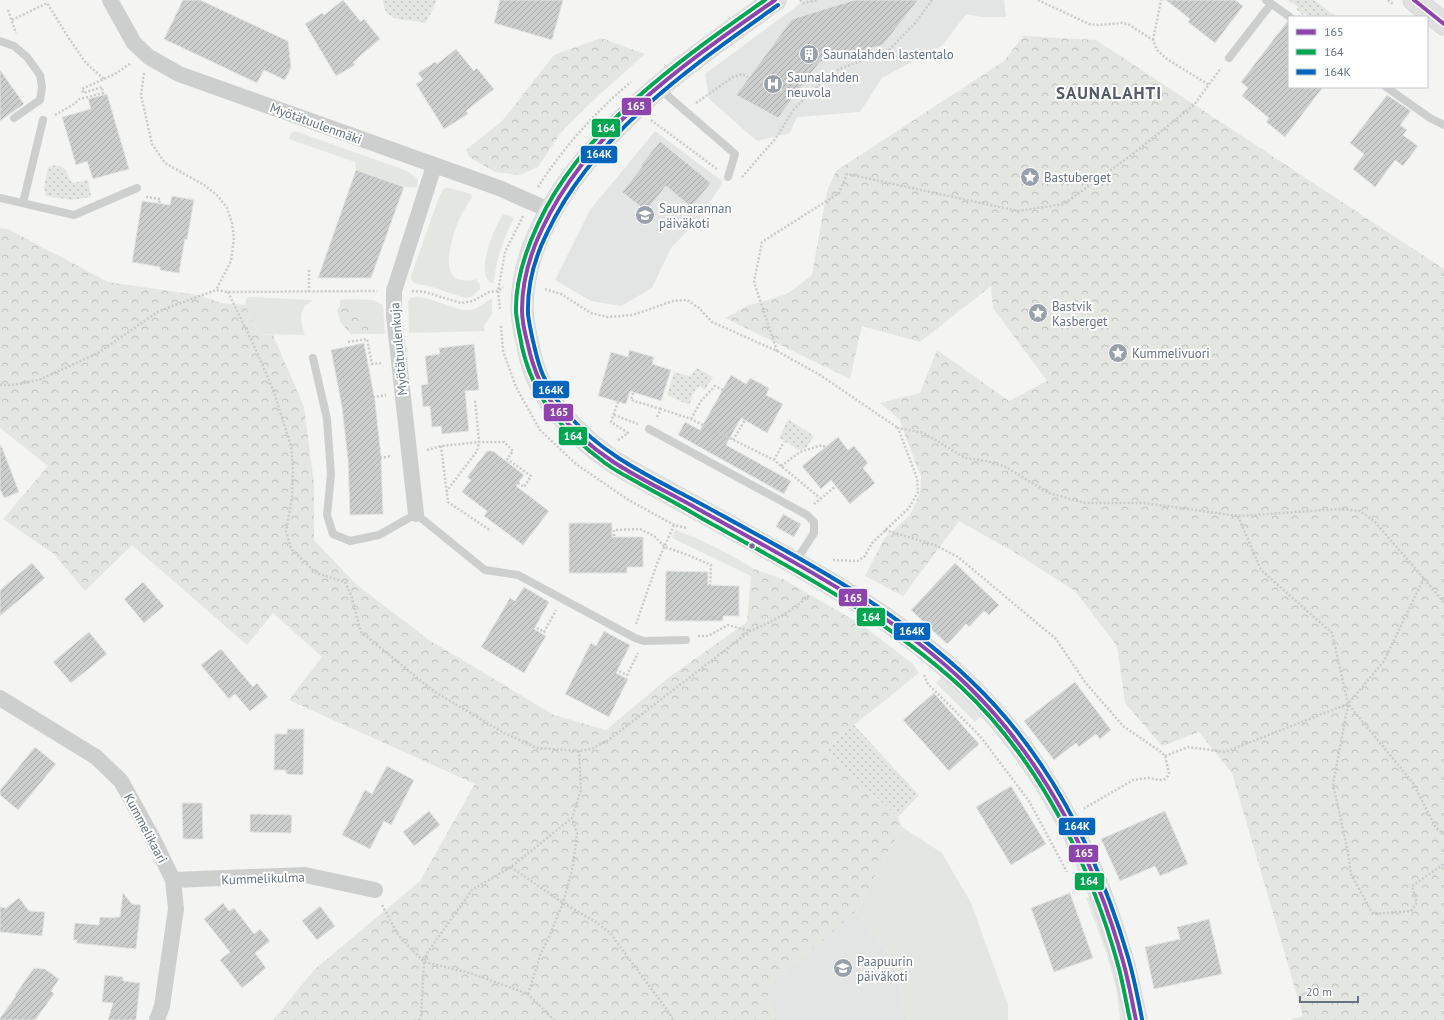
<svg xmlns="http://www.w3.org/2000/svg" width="1444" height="1020" font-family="'PT Sans',sans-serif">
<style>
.built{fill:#e3e4e4}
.grass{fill:#e4e7e1}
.forest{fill:url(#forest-crowns)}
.park{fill:url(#park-dots)}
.building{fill:url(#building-hatch);stroke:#e4e4e3}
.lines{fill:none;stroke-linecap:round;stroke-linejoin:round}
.secondary-casing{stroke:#d0d1d1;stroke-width:23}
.path{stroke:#cacacb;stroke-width:2.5;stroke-dasharray:2 2;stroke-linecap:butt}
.lane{stroke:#cdcece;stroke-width:8}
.street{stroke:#cdcece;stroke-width:16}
.secondary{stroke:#e0e0e1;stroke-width:22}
.bus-1-casing{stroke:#fff;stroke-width:7}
.bus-2-casing{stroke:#fff;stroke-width:7}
.bus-3-casing{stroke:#fff;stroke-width:7}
.bus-1{stroke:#8e44ad;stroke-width:4}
.bus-2{stroke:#00a651;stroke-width:4}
.bus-3{stroke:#0065bd;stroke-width:4}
.bus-dot{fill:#667381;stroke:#fff;stroke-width:1.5}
.labels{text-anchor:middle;stroke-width:4;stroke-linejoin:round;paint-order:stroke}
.poi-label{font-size:13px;fill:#667381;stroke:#fff;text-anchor:start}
.street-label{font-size:13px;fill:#667381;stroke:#fff}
.district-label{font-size:17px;font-weight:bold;letter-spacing:1px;fill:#535c67;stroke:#fff}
.line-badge{stroke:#fff;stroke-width:1.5}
.badge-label{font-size:11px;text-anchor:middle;font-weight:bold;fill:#fff}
</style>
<defs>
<pattern id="forest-crowns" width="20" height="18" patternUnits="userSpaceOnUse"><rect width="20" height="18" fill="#e4e7e1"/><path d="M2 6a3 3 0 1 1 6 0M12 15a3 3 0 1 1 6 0" fill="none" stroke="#bdc0bc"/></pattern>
<pattern id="park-dots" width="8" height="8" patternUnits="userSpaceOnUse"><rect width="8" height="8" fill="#e4e7e1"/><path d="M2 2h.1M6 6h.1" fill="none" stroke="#bdc0bc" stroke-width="1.8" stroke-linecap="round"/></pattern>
<pattern id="building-hatch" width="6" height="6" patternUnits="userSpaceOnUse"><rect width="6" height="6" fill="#cccece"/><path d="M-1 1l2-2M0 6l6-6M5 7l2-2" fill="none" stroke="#a9acad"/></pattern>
</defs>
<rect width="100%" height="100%" fill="#f4f4f3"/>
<path class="built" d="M805,0h199l2,17h-25l-15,-3 -23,31 -61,33 -22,34 -63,5 -7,16 -33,8 -48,-42 -4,-25z
M655,131l67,50 -2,6 -21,32 -28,29 -19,40 -31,18 -30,-5 -36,-21 35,-70z
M856,911l36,48 16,61h-132l-10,-31z"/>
<path class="grass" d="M295,131l112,40 10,7 1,3 -1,6c-11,4 -48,-12 -61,-17l-1,-8 -66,-23 2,-6z
M445,188h5l21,6 1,3c-5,8 -10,16 -14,25 -5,12 -18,51 0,57 6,2 13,2 18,0l4,6v4l-9,8 -6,1 -33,-11 -18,-4 -2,-2 -1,-5 28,-79 3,-6z
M505,214l9,4c-11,23 -18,40 -20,65h-3c-3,-3 -6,-6 -6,-11 -3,-11 10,-48 18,-57z
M248,297l65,3c-2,2 -6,4 -8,6 -6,8 -4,20 0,29l-46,-1 -14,-29 1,-5z
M416,297l10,1 36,12h9l6,-2 15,-10v16l-8,12 1,5 -76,2 -1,-32 2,-3z
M348,299l25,1 10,5 2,29z
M675,530c28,10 54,23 79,39l-3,7 -79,-38z
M942,677l39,39 -6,6 -39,-39z
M902,827l40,26 29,50 37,102v15h-100l-16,-61 -36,-48z
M1094,895l19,54 14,71h-7l-3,-29 -11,-39 -20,-54z"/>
<path class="forest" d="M1023,36l73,4 348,229v751h-154l13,-4 -71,-243 -33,-41 -37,14 -37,-43 -8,-57 -42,-55 -61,-39 -55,-31 -56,75 -38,-20 19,-37 26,-24 10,-22 1,-16 -22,-58 -19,-16 40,-10 17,-43 72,51 38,-20 -54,-73 -2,-22 -71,56 -58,-16 -12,53 -125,-61 22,-12 40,-12 25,-19 15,-84 9,-20 168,-110z
M601,38l44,16 -47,42 -36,35 -24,36 -18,8 -25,-3 -26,-15 -3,-7 36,-29 52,-66z
M0,228l8,1 100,53 90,13 23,8 24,2 14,29 14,1 31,72 10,76v57l43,45 72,55 125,75 52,15 62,-52 79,-56 4,-46 3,-7 29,10 79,46 51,39 6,9 -65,52 -29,25 73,67 4,10 -46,84 -89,78 9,31h-503l41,-50 106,-89 55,-97 -186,-84 33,-43 -49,-44 -26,32 -115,-100 -47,46 -31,-37 -51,-35 45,-53 -48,-38z
M348,299l37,35h-34l-10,-11 -4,-12 3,-5v-6z"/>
<path class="park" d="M383,0h54l-11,23c-18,-5 -42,2 -43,-23z
M1288,0h26l23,17h-27l-6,-4 -1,2 -7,-6 2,-2z
M55,165c14,2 11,10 18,18l15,-3 3,17 -20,3 -25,-4 -2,-8 4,-21z
M697,368l16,9 -8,13 -6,-4 -6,8 -4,11 -22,-10 7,-23 16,4z
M788,419l26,17 -8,12 -7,2 -20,-12z
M854,725l65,70 -21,22 -73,-67z"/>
<path class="building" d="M183,0h17l88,41 3,26 -6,13 -21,-10 -7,13 -93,-44z
M343,0l18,22 3,-3 16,20 -27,23 2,3 -19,11 -31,-52 17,-11 2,2z
M500,0h63l-11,40 -58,-17z
M854,0h64l-35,45 -63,17 -42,56 -42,-23 56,-76z
M1166,0h69l8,6 -28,37 -27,-21 2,-3z
M1287,22h2v65h34l-38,50 -19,-15 3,-4 -27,-22 6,-8 -7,-6z
M456,49l18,22 3,-3 17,21 -28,22 2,3 -24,15 -28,-45 7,-4 -5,-7 17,-11 2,2z
M0,70l24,34 -24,17z
M107,94l22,75 -36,10 -6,-18 -11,4 -14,-48 29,-8 -3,-10z
M1387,95l24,16 -11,14 7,5 -4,5 15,11 -15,20 -8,-6 -20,27 -22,-18 11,-15 -14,-11z
M660,141l51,42 -20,24 -25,-21 -20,25 -24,-19 20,-25 -1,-2z
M356,170l48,17 -33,91h-53z
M172,196l22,4 -7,40 -2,-1 -6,34 -19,-3v-3l-28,-5 10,-61 28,4z
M364,343l11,58 6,55 2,58 -33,1 -2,-55 -6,-53 -11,-57z
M474,344l5,46 -14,1 4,40 -27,3 -1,-8 -9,1 -2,-21 -7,1 -2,-22 7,-1 -3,-28 15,-2 -1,-6z
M629,350l25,7 -2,7 19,6 -10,31 -31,-10 -4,13 -28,-8 13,-44 17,5z
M731,375l15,9 4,-6 19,10 -3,7 17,9 -16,29 -26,-15 -15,27 65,36 -7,13 -106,-59 7,-13 15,8z
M838,437l10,13 6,-4 14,17 -5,5 12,15 -25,21 -19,-24 -10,9 -19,-23z
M1,445l18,47 -15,6 -4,-9v-43z
M487,451h6l31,24 -8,11 33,25 -26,34 -39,-29 3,-5 -25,-19 9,-12 -4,-3z
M783,514l18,10 -7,13 -18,-10z
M569,523h43v14h31v30h-16v6h-58z
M32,563l13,15 -45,38v-26z
M955,563l44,42 -10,10 -5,-4 -15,16 -3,-3 -19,20 -36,-34z
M666,571l42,1v13l31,1v30h-16v5h-58z
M143,582l21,24 -20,17 -20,-24z
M524,587l25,15 -15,27 12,7 -22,37 -43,-26 29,-49 5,3z
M604,631l26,14 -14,28 12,6 -19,38 -44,-23 26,-51 5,3z
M89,632l18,22 -36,29 -18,-21z
M221,649l32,38 4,-4 11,14 -18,14 -15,-17 -6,5 -28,-34z
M1075,682l36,48 -11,9 -4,-5 -17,13 -3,-4 -22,17 -30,-39z
M934,693l45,51 -30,27 -46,-51z
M287,729h17l-1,46 -17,-1v-4h-12l1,-36h12z
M35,747l21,17 -38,46 -18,-15v-5z
M387,766l27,14 -23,45 -7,-4 -14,28 -28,-14 23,-45 7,4z
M1011,786l35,58 -35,21 -35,-58z
M182,803h20l1,36h-20z
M429,811l11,14 -26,21 -11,-14z
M1165,811l23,53 -28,12 -5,-10 -35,15 -19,-42z
M250,814l42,1 -1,18 -41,-1z
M123,893l9,11 9,1 -5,44 -60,-6 2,-3h-5l2,-17 24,2 1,-8 15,1v-1h5z
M1070,893l23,65 -39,14 -23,-64z
M19,898l10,13 16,1 -3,24 -42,-4v-25l6,1z
M223,903l6,8 5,-3 20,26 6,-5 10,12 -15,12 11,15 -24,20 -22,-28 10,-8 -26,-33z
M320,906l15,20 -18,14 -15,-19z
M1209,919l13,55 -68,15 -9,-42 35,-8 -3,-12z
M34,968l11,1 14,10 -8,12 3,3 -19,26h-35v-2l16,-22 -1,-1z
M105,975l18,2v4l17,2 -4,37h-28l5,-17 -11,-1z"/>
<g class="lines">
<g class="secondary-casing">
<path id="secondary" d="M775,0c-38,27 -77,54 -113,84 -63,54 -141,137 -140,226 1,12 3,24 6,35 2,12 5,23 10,34 13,30 42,59 69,78 7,6 16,10 24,15 22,12 45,25 67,37 94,53 192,101 270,177 74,72 123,167 152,266 7,22 11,45 16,68
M1414,0l30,24"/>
</g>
<path class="path" d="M800,0l3,3 15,-3
M1038,0l51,24 9,1 24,-2 6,1 25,16 4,10 10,9 42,26
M1388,0l6,5
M8,10l8,23
M12,20l35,-17 23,37 16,23 18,16
M1153,40l8,-40
M144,73l-3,22 11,49 13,19 39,22 14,11 9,12 5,15 2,15 -3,23 -15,29
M696,103l37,-26 9,-3 6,3
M55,115l19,-11 6,-5 23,-6 -1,-6 -19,6 -1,-4 33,-15 16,-11
M651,120l66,49
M742,177l34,-39 18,-29 38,-37 57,-22 26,-27 17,-23
M538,187c25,-39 57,-75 93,-105
M146,197l14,2 -1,5
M545,289l16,5 30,19 16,4 26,-2 40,-14 14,-1 12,8 13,14 65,29 43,24 78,53
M412,291l13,1 36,11 12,-2 16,-9 9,-1 5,-4
M228,292l29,60 17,40 17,54 2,24 -1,28 -6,33 5,18 25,24 29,9 6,13 10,37 74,60 69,41 33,15 42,3 12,-2 16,-8 143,-110c22,-9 42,-20 60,-36
M309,292v-23
M500,309l-2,-18 7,-39 18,-36
M501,326l2,25 13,36 24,43 36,34 51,35 47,26 13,3
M348,342l19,-3 5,25 9,-1
M777,351l-23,-69 8,-40 77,-49 8,-19 171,37 46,-7 70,-51 60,-48 27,-37
M0,385h12l27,-5 59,-27 61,-42 57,-21 12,2 149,-1
M633,393l-2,7 30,9
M369,398l17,-3
M614,415l24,9
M657,417l4,-8 30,10 83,41 46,38
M691,419l10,-18 14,-15 8,4
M618,440l10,-7 -17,-11 7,-20
M733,440l12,-20
M441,446l7,56 43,29
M427,450l14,-4 38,-4 -4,-43
M372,459l20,-3
M774,460l10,-18
M781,466l19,-14 22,-7 3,2
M446,492l31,-41 2,-9h25l9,9 -6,8 24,17 -7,11 -6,-4
M814,504l22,-18
M1238,516l23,54 71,63 16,71 65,79 23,45 8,6
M885,530l50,15 23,12 98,82 29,43 38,44 38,26 4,4 4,17 -1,3 -3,3 -4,1 -13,-2 -15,2 -50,29
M614,544v-14l26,-1 14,7 11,11 23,8 23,10 -1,26
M833,560l25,1 7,-5 7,-13 37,-35 9,-16 -1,-14 -19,-50 26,5 41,25 21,3 18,5 45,27 36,10h59l94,13 102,-7 20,2 14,10 59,68 11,14
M530,624l14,8 12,-22
M636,624l22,-63 16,-36
M698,636h10l20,-11 22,6
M612,668l15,7 11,-22
M924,675l4,9 52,52 49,65 38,71
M1348,705l-15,79 15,68 3,22 22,40 38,-3 6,-8 -5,-17 32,-22
M1165,756l23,-9 37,5 123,-48 36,-43 40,-83
M511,867l52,36 33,19 14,11 60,81 3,6
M382,905l16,30 26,27 46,11 58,21 26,26
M528,994l13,-41 8,-16 14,-34 10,-37 4,-33 -5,-15 9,-28 -2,-39
M419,1020l2,-4 3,-54 3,-9 45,-63 39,-23 61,-49"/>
<path class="lane" d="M1266,0l24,17
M0,41l14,5 13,11 13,18 2,12 -2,13 -26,18
M1229,58l42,-54
M662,85l6,11 67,58 -7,23
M1386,87l44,31 14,7
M0,198l74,17 63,-27
M23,203l20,-83
M313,358l14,61 4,56 -4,40 6,19 17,7 29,-6 37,-21 69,56 33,5 117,63 9,3 42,-1
M649,429l158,86 7,7v11l-13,20 -3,11"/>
<path class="street" d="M110,0l24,43 15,14 30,17 320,114 52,23
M416,514l-22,-198v-25l40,-125
M0,698l96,59 25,24 31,56 21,43 3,29 -14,97 -5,14
M173,880l132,-5 70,15"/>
<use href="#secondary" class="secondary"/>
<g class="bus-1-casing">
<path id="bus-1" d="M775,0c-88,62 -186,128 -233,229 -12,25 -20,53 -20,81 0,12 3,24 6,35 11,52 41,87 84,116 27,18 58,32 86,48 94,52 193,102 270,177 77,75 128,176 156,279 5,18 8,37 12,55
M1414,0l30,24"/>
</g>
<g class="bus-2-casing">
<path id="bus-2" d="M765,0c-85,60 -182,127 -227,224 -13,28 -23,58 -22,88 1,12 4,23 6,35 12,52 41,85 83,116 12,9 25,15 37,22 20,11 41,22 61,34 90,50 182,98 258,168 78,73 129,176 157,278 5,18 8,37 12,55"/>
</g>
<g class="bus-3-casing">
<path id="bus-3" d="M778,5c-87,62 -184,128 -231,228 -12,24 -20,53 -19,81 1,9 3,18 5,27 3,12 5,23 10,34 15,34 44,62 74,82 27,18 57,32 86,48 93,51 190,101 268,176 78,74 127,174 157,276 6,21 10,41 14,62"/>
</g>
<use href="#bus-1" class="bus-1"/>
<use href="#bus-2" class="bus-2"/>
<use href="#bus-3" class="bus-3"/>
</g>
<defs>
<g id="building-disc" transform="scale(1)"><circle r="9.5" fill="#98a0a9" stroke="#fff"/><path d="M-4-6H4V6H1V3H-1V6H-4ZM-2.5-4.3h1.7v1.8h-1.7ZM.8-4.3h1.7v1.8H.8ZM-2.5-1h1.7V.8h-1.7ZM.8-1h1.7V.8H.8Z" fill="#fff"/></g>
<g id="hospital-disc" transform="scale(1)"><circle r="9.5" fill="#98a0a9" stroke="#fff"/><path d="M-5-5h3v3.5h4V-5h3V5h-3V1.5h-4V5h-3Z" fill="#fff"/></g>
<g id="sight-disc" transform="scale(1)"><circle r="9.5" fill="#98a0a9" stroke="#fff"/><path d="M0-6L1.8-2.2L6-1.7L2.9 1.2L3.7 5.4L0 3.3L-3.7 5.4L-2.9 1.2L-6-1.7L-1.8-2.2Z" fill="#fff"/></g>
<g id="school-disc" transform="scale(1)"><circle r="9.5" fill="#98a0a9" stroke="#fff"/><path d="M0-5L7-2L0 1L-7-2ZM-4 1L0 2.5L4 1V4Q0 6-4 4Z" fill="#fff"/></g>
</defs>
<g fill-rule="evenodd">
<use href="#building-disc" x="809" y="54"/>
<use href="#hospital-disc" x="773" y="84"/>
<use href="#sight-disc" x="1030" y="177"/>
<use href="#school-disc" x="645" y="215"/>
<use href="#sight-disc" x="1038" y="313"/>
<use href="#sight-disc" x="1118" y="353"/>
<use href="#school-disc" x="843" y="968"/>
</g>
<circle class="bus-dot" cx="752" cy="546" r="3.5"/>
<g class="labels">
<g class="poi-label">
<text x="823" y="59">Saunalahden lastentalo</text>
<text x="787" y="82">Saunalahden<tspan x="787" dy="15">neuvola</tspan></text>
<text x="1044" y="182">Bastuberget</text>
<text x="659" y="213">Saunarannan<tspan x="659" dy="15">päiväkoti</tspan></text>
<text x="1052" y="311">Bastvik<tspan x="1052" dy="15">Kasberget</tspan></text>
<text x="1132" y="358">Kummelivuori</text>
<text x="857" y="966">Paapuurin<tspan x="857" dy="15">päiväkoti</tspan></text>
</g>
<g class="street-label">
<text transform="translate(316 123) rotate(20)" y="5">Myötätuulenmäki</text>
<text transform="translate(398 349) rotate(-95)" y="5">Myötätuulenkuja</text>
<text transform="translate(146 828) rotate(62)" y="5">Kummelikaari</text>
<text transform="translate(263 878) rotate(-2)" y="5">Kummelikulma</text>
</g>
<g class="district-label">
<text x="1109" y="99">SAUNALAHTI</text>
</g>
</g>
<g class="line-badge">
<rect x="621" y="97" width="31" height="19" rx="4" fill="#8e44ad"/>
<rect x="591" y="118" width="30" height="20" rx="4" fill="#00a651"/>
<rect x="580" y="145" width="38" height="19" rx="4" fill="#0065bd"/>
<rect x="532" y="380" width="38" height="19" rx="4" fill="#0065bd"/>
<rect x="543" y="403" width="31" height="19" rx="4" fill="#8e44ad"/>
<rect x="558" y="426" width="30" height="20" rx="4" fill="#00a651"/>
<rect x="838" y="588" width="30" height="19" rx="4" fill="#8e44ad"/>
<rect x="856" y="607" width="30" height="20" rx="4" fill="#00a651"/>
<rect x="893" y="622" width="38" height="19" rx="4" fill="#0065bd"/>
<rect x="1058" y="817" width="38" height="19" rx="4" fill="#0065bd"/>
<rect x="1068" y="844" width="31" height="19" rx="4" fill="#8e44ad"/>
<rect x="1074" y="872" width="31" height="19" rx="4" fill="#00a651"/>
</g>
<g class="badge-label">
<text x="636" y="110">165</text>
<text x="606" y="132">164</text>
<text x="599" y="158">164K</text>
<text x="551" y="394">164K</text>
<text x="559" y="416">165</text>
<text x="573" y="440">164</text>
<text x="853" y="602">165</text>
<text x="871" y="621">164</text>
<text x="912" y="635">164K</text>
<text x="1077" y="830">164K</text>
<text x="1084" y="857">165</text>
<text x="1089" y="885">164</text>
</g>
<rect x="1288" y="16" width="140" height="72" fill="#ffffff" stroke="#c2c7cd"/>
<rect x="1296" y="29" width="20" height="6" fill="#8e44ad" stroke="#c2c7cd"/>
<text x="1324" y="36" font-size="12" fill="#667381">165</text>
<rect x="1296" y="49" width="20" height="6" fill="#00a651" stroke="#c2c7cd"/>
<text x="1324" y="56" font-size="12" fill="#667381">164</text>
<rect x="1296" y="69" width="20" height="6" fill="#0065bd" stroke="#c2c7cd"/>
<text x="1324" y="76" font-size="12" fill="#667381">164K</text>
<path d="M1300 996v6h58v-6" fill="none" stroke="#667381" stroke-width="2"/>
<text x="1306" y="996" font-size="12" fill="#667381" stroke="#ffffff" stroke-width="3" paint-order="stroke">20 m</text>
</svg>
